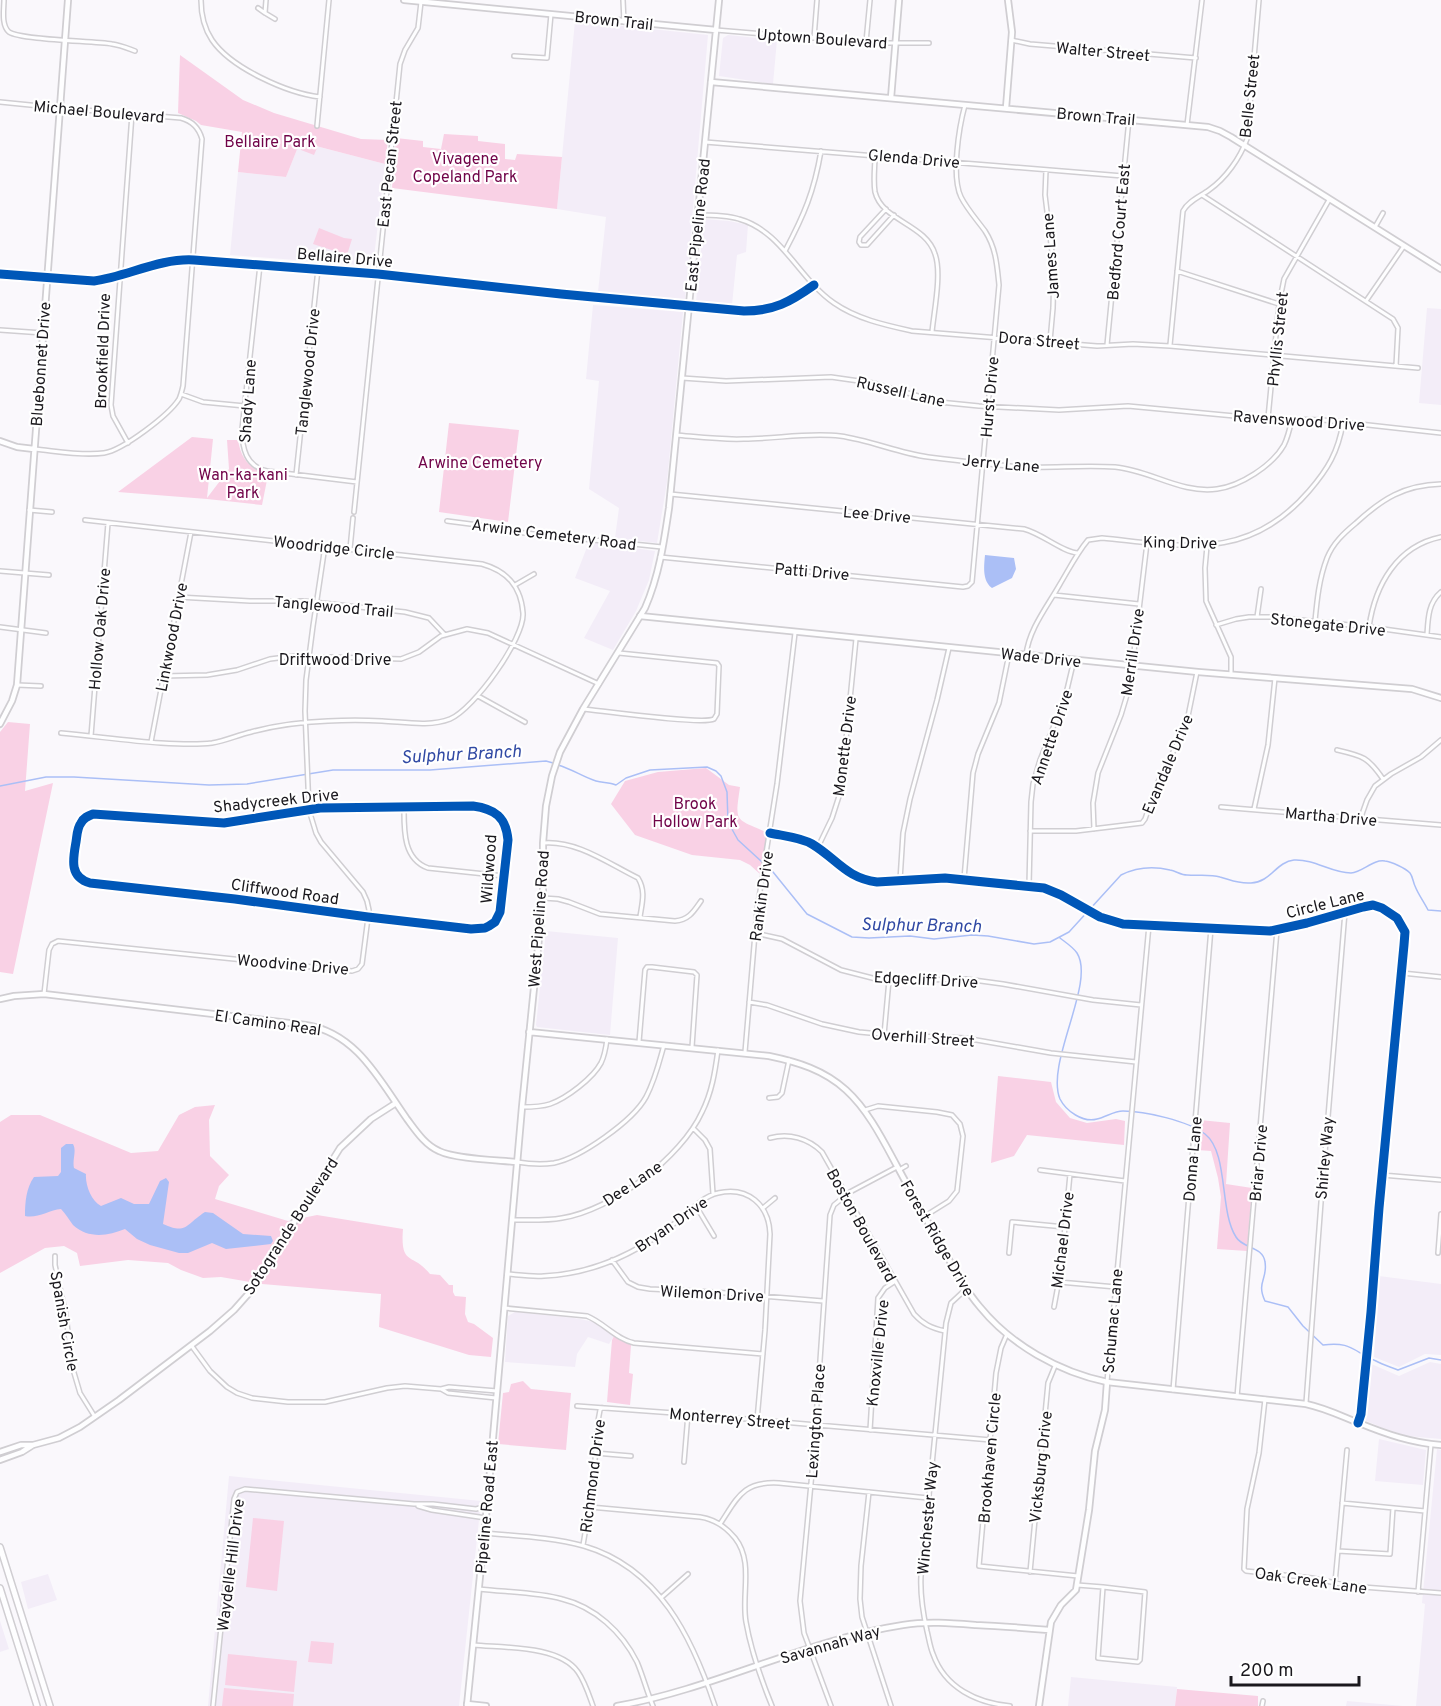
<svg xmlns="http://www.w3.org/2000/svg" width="1441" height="1706" font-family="Overpass,sans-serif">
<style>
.built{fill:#f3edf8}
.green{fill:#f9d1e5}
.water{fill:#abbff6}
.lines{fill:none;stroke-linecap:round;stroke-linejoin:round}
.stream{stroke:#abbff6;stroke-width:1.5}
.minor-casing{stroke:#d0ced2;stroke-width:6}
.tertiary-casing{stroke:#d0ced2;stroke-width:8}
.secondary-casing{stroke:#d0ced2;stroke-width:8}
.primary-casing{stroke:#d0ced2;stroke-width:8}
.minor{stroke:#fefeff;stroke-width:3}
.tertiary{stroke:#fefeff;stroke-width:4.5}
.secondary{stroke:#fefeff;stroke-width:4.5}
.primary{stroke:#fefeff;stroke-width:5}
.cycleway-casing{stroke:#fff;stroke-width:13}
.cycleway{stroke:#0057b8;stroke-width:9}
.labels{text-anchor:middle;stroke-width:4.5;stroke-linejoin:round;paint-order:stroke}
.street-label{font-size:16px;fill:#1a181d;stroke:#fff}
.park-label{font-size:16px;fill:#700348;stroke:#fff}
.water-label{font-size:18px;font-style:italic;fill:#314aa4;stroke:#fff}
</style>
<rect width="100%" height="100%" fill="#faf8fc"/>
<path class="built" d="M575,21l133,14 -23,265 -87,-8 8,-75 -49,-8z
M728,35l49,5 -4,44 -54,-8 4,-38z
M300,142l85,22 -12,102 -143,-11 8,-83 48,5z
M704,219l25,2 19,4 -2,27 -9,3 -5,50 -36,-3z
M593,305l90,7 -16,170 -10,61 -42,-5 4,-30 -30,-19 10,-108 -13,-2z
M1427,308l14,1v96l-22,-2z
M589,542l66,9 -6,29 -13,31 -23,39 -29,-12 26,-47 -35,-13z
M546,931l72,7 -8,97 -73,-8 -1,-2z
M1379,1276l62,8v71l-16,-1 -26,13 -25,-10z
M515,1312l59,6 16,3 8,3 16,12 -5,8 -21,-7 -11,17 -2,13 -70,-5 3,-46z
M1430,1362l11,2v75l-34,-3 -24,-8 -19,-8 5,-57 30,13z
M1379,1439l47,11 -3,35 -48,-4z
M1437,1449l4,1v256h-25l9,-102 -3,-1z
M229,1476l252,25 -22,205h-251z
M48,1574l9,26 -29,9 -7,-27z
M0,1621l9,28 -9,3z
M1071,1677l106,10 -2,19h-107z
M1347,1701l56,5h-57z"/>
<path class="green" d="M180,55l63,45 31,13 87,26 27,1 -3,24 -73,-19 5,3 -3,7 -13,-5 3,-7 -4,-1 -14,35 -48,-5 4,-40 -41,-7 -5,-4 -18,-8z
M444,134l34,2v5l27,3v15l10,1 2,-6 45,3 -5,52 -165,-21 4,-50 27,3v6l18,2z
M319,228l25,10 8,1 -5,16 -34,-11z
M449,423l70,7 -11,92 -69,-10z
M192,437l21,2 -6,59 22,-29 -2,-29h11c3,19 12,29 30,35l-6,30 -55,-6 -89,-7z
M8,722l22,2 -5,67 28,-8 -40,191 -13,-2v-240z
M706,768l23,17 11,2c-5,36 -6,31 28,46l-8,41 -10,-9 -10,-5 -48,-5 -57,-20 -24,-31 14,-23 33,-9z
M998,1076l53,6 5,20 14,16 17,5 29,-4 9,2 -1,24 -97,-10 -13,21 -23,7z
M215,1105l-6,15 1,36 19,19 -10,11 -4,13 73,22 29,-6 86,14c-3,38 10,23 27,45l10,1 9,10h4v7l2,4 11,1 -1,17 3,8 6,2 19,14 -2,19 -22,-2 -90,-28 2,-33 -119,-10 -41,-7 -18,1 -22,-8 -13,-7 -40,-3 -48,6 -3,-13 -13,-7 -19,2 -45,25v-151l11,-7h29l91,38 27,-2 21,-36 16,-8z
M1200,1120l30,3 -4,61 26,4 -5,63 -30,-2 4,-52 -3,-19 -7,-27 -14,-1z
M614,1336l17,9 -2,28 4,1 -3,31 -23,-3 5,-62z
M523,1381l8,8 40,4 -5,57 -68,-6 5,-51 6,-1 2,-8z
M253,1518l31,3 -7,70 -31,-4z
M311,1641l23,2 -2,21 -24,-2z
M228,1654l69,7 -3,31 -69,-7z
M224,1688l70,6 -1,12h-71z
M1177,1689l81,7v10h-83z"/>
<path class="water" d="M985,555l29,3 2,11 -4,9 -20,10c-10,-7 -8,-22 -7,-33z
M66,1144h7c4,7 -1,16 1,24l12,6c-1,10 5,27 15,32l20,-8 13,6h15l11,-23 6,-3 3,4 -6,42c24,11 23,0 42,-12l8,1 30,21 28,2 2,5 -2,3 -45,5 -14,-6 -24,10h-9l-29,-8 -13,-6 -12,-10c-17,7 -37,10 -52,-4 -4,-5 -7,-11 -12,-16 -12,1 -24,10 -36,7 0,-13 1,-28 9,-39l24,-1 3,-4v-24z"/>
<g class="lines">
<path class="stream" d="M558,765c14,4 25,12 38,16 7,2 13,1 20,4l10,-7 24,-8 57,-3 9,4 5,5 6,16 1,30 10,18 35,32 34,42 45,23 17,1 41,-2 24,3 38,-4 16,1 46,8 16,-2 19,-10 52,-57c16,-8 32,-9 49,-5 6,1 11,5 17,5 11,1 23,-1 33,2 11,3 18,7 31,6 20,-1 25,-21 43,-23 21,-1 37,13 57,13 12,-1 22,-14 34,-12 7,1 20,7 25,12 3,4 3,9 5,13 3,8 9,16 13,24l13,1
M0,786l46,-9h28l135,8 38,-1 86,-14h97l116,-9 7,2
M1060,938c5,4 13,9 17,15 19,30 -32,110 -17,146 6,12 23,24 37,20 9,-2 17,-8 26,-8 22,0 65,10 82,23 24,19 14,77 31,103 7,12 27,9 29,25 3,17 -9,20 0,39l23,6 15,19 20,19c27,-4 30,6 53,16 7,4 15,6 22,9l31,-12 12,2"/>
<g class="minor-casing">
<path id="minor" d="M4,0c0,9 -3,25 5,32 12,8 84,9 103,12 8,1 15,4 23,7
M201,0c0,14 3,28 11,40 19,28 75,53 108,57
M266,0l-1,13 10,6
M623,0l1,22
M258,8l7,5
M716,30l158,13h55
M814,38l3,-38
M1011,40l19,4 166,14
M866,42l4,-42
M514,56l33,2 4,-44
M0,102l60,6 121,10c11,3 18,10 21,21l-19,247c-1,4 -2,9 -4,13 -10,16 -56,51 -75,54 -22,3 -48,-2 -70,-4
M1187,125l15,-125
M317,126l12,-126
M705,142l418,34
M875,155c0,12 -2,25 0,37 7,29 51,32 60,62 7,19 -1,57 -3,78
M1046,170l-1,25 9,74 -1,39 -3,33
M1202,195l191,124 5,9 -2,38
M886,209l-26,28 -1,5 2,3h6l27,-30
M697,215c14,0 29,0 42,4 43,12 60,60 95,84 23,16 51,22 78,28l185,15 36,-2 37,2 248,22
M1375,227l8,-14
M785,251c19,-36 29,-59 36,-100
M260,265l-18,164c0,20 4,37 25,42l90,11
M1177,271l102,33
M1366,301l38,-55
M689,306c30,3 63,10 93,-1 12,-5 22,-13 32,-20
M0,330l43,3
M1107,345l22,-226
M1170,345l13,-134c5,-10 18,-15 26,-21 17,-12 31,-32 38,-51l12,-139
M682,378l44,3 105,-4 42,6 66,19 40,4 80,4 69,-4 128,12 67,2 118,13
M181,394l22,8 42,4
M1268,418l11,-114 5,-25 45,-79
M676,435c23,2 45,5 68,4 32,0 64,-7 96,-3 30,4 58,17 88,21 32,4 64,8 96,10 30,1 61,-2 91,0 35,3 66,27 102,22 23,-3 55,-23 67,-44 4,-8 6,-17 8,-26
M128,443l-15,-27 -2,-11 21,-291
M296,475l22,-206
M670,494l354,35c19,5 38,23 54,24
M29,510l23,2
M354,512l46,-448 5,-14 13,-22 3,-26
M447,521l39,5 29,6 147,15
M1207,546l-2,22 1,33 25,56v18
M350,549l3,-31
M660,557l303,30 5,-1 4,-4 27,-297c-2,-20 -3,-37 -14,-54 -8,-11 -18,-22 -24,-34 -10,-21 -2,-70 4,-92
M0,571l49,4
M515,585l19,-11
M1054,595l85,9
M178,597l72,4h54l101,11 24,6 16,17
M1257,617l4,-28
M1315,621c2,-21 4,-42 12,-63 6,-15 17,-25 29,-35 26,-24 48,-38 85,-39
M1216,625l20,-6 13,-2h23l97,10 72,10
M0,627l46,6
M1369,627c6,-42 28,-81 72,-90
M1427,635c1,-16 1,-32 14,-43
M1026,655c3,-26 21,-48 34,-71 9,-15 17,-31 28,-44l14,-2c82,8 146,24 207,-47 19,-22 29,-39 34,-68
M163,676l44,-1 30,-5 33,-11 24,-3 107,3 18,-7 22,-16 26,-7 21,4 111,51
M17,685l24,1
M478,696l47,26
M583,709c20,2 119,16 131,10l3,-5 2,-48 -2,-3 -98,-10
M61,733c34,3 67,8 100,10 17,1 34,2 51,0 13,-2 26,-8 39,-11 25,-7 51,-10 77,-11 18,-1 36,-1 54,0 22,1 48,6 68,-2 24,-10 75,-81 73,-106 -2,-27 -16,-42 -41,-49l-397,-44
M91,736l17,-213
M151,742l40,-210
M1337,750c26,6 31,7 46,29
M473,806c22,3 33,11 35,34l-8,72 -5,10 -6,4 -4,2 -14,1 -103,-12 -133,-18 -145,-16c-21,-6 -17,-24 -14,-41 1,-6 1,-14 5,-19 2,-5 7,-7 12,-9l131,9 96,-15z
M1221,807l220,18
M404,808c0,22 -1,51 24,60l76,8
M1254,809l14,-64 7,-67
M1361,817l6,-17 8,-14 16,-12 30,-17 20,-17
M1094,829l-1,-26 5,-30 23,-58 9,-30 17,-142
M1030,831h46l66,-8 3,-4 13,-37 28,-56 11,-54
M770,833c14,3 30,4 42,11 25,15 34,34 65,38l68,-4 99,10 17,7 39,22 23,7 147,7 37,-8 56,-16 10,-2 9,3 15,10 8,14 -1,13 -25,263 -8,104 -10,102 -3,9
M543,843c34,-3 66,21 95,35 8,13 4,25 2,39
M818,847l14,-29 9,-28 15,-151
M964,879l9,-106 5,-19 21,-51 10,-49
M900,880l3,-47 7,-34 27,-99 12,-52
M1029,885l2,-83 2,-18 7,-24 25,-62 9,-38
M543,898l15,1 11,3 31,12 75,7c14,-1 19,-10 26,-20
M755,933l27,6 59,31 43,11 82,-2 37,5 90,16 48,5
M1402,973l39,4
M44,994l5,-44 3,-6 6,-3 294,30 6,-2 4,-5 7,-54 -2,-9 -4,-9 -42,-50 -5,-9 -7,-23 -4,-99 1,-31 7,-54 12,-80
M749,1002l18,3 55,19 37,8 32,3 74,3 86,15 85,9
M884,1035l5,-55
M639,1042l6,-72 2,-3h5l42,5 3,3 -5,72
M745,1052l12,-142 20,-126 18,-151
M769,1098l9,-1 4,-4 7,-33
M522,1107c9,0 19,0 28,-3 17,-6 43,-26 51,-41 4,-8 5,-16 6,-24
M865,1110l13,-4 59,6 15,3 8,9 3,12 -6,55 -8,10 -24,15
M693,1128l12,12 5,9 3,45
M770,1138c19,-5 38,0 52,14l92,162c9,10 17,14 31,17
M517,1162c12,2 24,3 37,1 26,-5 79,-42 92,-66 9,-17 13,-34 18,-52
M899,1170l7,-4
M1040,1170l85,11
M1382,1175l59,5
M696,1206l18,30
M763,1208l12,-10
M512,1220c17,0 34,1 50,-2 50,-8 119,-60 140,-106 10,-20 13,-40 16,-62
M1009,1253l3,-31 53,5
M1438,1253l3,-39
M55,1256v9l11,50 6,51 8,27 15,24
M612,1260l16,22 10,5 12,2 64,3 109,9
M507,1274c12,1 25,3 37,2 46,-2 89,-21 126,-49 13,-10 32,-31 48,-34 30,-7 51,12 52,41l-5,96 -8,90
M1059,1282l57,5
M966,1289l-15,14 -5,20 -25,253c-1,19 2,37 6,55 2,8 3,16 6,23 12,34 44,49 77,52
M1054,1307l7,-38 9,-95
M504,1308l83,8c17,7 29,23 47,27l129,11
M1007,1334l-6,14 -5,25 -17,193 99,10
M191,1345l19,26 17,16 10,6 15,5 36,4h37l62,-14 18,-2 36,3 7,4 48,5
M1107,1382l42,-457
M441,1389l8,-2 48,4
M1173,1390l38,-462
M1237,1397l40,-467
M1265,1399l-6,54 -12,56 -3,60 2,2 66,7 38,8 91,7
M1306,1403l16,-214 23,-277
M577,1406l111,8 303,26
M870,1430l8,-132 7,-10 9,-6
M595,1453l36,3
M684,1462l4,-48
M869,1492l-8,74 -1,33 2,18 29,89
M1342,1503l83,8
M418,1506l14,4 54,8
M590,1507l110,10c14,2 26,10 35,21 19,24 6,56 11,84 5,29 15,57 26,84
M720,1524c18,-27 23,-43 59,-41l149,15
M484,1533c33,3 68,4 100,13 75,22 108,91 131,160
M583,1545l10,-59 5,-65 2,-11 2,-2
M1338,1551l52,3 3,-46
M1030,1572l18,-189 7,-17
M1335,1583l12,-133
M1077,1585l26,2
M1103,1587l42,5 -5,68 -2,2 -40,-4z
M479,1589c25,3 59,3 83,10 33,8 60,33 75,63 6,14 10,30 16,44
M1418,1592l13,-148
M662,1597l26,-23
M473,1645c31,3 86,0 105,27 7,10 11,23 15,34
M213,1706l21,-207 3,-7 8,-3 169,15h19l43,5 11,-3
M831,1706l-27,-73 -4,-32 13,-139 17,-247 4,-10 16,-13 47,-25
M1262,1706l1,-5"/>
</g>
<g class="tertiary-casing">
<path id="tertiary" d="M711,82l497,45 12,4 11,6 210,132
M891,98l8,-98
M1006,108l6,-76 -4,-32
M0,274l94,7c34,-5 66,-23 100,-21l184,14 153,17 158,15
M0,441l17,6 17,2
M640,616l558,56 214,17 29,9
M0,724l12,-23 5,-16 51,-685
M0,999l14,-3 30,-2 262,31c51,8 74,56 101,94 9,12 18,26 32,32 16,8 58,9 78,11
M0,1452l21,-7h12
M0,1460l22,-8 11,-7 26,-7 21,-11 39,-27 91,-69 24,-21 16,-18 10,-15 80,-129 31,-29 25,-16
M467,1704l19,2
M617,1706c97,-17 188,-66 286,-81 24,-4 48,-2 73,0 24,1 49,3 73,5
M1039,1706l12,-84 10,-17 15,-15 13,-80 6,-59 10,-41 2,-28"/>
</g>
<g class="secondary-casing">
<path id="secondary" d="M404,0l312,30
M529,1032l240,24c29,6 55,14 77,34 22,20 37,50 51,76 13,24 26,48 40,72 13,23 25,48 43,69 31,38 79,65 127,75l199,22c19,4 35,12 53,19 27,11 53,20 82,22
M467,1706l20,-200 35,-399 21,-209v-55l3,-37 6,-30 8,-24 23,-43 62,-101c14,-32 19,-66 24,-100l50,-508"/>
</g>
<g class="primary-casing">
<path id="primary" d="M0,1547l50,159
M0,1588l37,118"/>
</g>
<use href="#minor" class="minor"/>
<use href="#tertiary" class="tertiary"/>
<use href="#secondary" class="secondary"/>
<use href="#primary" class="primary"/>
<g class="cycleway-casing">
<path id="cycleway" d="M0,274l94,7c34,-5 66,-23 100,-21l184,14 183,20 183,17c30,0 46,-9 70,-26
M473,806c22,3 33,11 35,34l-8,72 -5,10 -6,4 -4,2 -14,1 -103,-12 -133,-18 -145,-16c-21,-6 -17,-24 -14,-41 1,-6 1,-14 5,-19 2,-5 7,-7 12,-9l131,9 96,-15z
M770,833c14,3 30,4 42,11 25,15 34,34 65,38l68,-4 99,10 17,7 39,22 23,7 147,7 37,-8 56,-16 10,-2 9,3 15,10 8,14 -1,13 -25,263 -8,104 -10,102 -3,9"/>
</g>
<use href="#cycleway" class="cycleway"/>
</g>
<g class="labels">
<g class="street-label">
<text transform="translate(614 20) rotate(6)" y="6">Brown Trail</text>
<text transform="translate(822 38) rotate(4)" y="6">Uptown Boulevard</text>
<text transform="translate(1103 51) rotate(5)" y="6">Walter Street</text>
<text transform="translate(1249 96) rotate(-84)" y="6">Belle Street</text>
<text transform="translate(99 111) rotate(5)" y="6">Michael Boulevard</text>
<text transform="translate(1096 116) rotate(5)" y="6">Brown Trail</text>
<text transform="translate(914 158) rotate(5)" y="6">Glenda Drive</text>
<text transform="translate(389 164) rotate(-84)" y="6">East Pecan Street</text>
<text transform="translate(697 225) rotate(-84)" y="6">East Pipeline Road</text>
<text transform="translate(1118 232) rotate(-85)" y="6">Bedford Court East</text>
<text transform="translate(1050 256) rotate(-94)" y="6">James Lane</text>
<text transform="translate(345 257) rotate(5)" y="6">Bellaire Drive</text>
<text transform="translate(1277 339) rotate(-84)" y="6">Phyllis Street</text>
<text transform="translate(1039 340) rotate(5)" y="6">Dora Street</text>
<text transform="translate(102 351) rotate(-88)" y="6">Brookfield Drive</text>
<text transform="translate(40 364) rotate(-86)" y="6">Bluebonnet Drive</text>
<text transform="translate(307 372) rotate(-84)" y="6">Tanglewood Drive</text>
<text transform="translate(901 391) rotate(13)" y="6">Russell Lane</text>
<text transform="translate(989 397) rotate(-85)" y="6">Hurst Drive</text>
<text transform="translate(247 401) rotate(-86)" y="6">Shady Lane</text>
<text transform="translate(1299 420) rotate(4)" y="6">Ravenswood Drive</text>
<text transform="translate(1001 463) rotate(5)" y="6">Jerry Lane</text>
<text transform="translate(877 514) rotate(5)" y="6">Lee Drive</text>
<text transform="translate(554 534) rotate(7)" y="6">Arwine Cemetery Road</text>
<text transform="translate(1180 542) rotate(1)" y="6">King Drive</text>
<text transform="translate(334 547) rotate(6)" y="6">Woodridge Circle</text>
<text transform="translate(812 571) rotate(5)" y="6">Patti Drive</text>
<text transform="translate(334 606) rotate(5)" y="6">Tanglewood Trail</text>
<text transform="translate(1328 624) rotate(6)" y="6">Stonegate Drive</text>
<text transform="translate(99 629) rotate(-85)" y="6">Hollow Oak Drive</text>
<text transform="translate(171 637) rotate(-79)" y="6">Linkwood Drive</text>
<text transform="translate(1132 652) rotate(-82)" y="6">Merrill Drive</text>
<text transform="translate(1041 657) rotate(6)" y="6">Wade Drive</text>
<text x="335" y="665">Driftwood Drive</text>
<text transform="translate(1051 737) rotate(-71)" y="6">Annette Drive</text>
<text transform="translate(844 746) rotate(-83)" y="6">Monette Drive</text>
<text transform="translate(1167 764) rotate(-67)" y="6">Evandale Drive</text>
<text transform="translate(276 800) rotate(-6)" y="6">Shadycreek Drive</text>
<text transform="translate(1331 816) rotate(5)" y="6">Martha Drive</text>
<text transform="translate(488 869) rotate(-86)" y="6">Wildwood</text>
<text transform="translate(285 891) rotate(8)" y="6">Cliffwood Road</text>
<text transform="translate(761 896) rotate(-82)" y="6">Rankin Drive</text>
<text transform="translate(1325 903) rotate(-14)" y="6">Circle Lane</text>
<text transform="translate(538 919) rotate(-86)" y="6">West Pipeline Road</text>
<text transform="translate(293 964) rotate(5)" y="6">Woodvine Drive</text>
<text transform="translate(926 979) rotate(3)" y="6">Edgecliff Drive</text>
<text transform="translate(268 1022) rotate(8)" y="6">El Camino Real</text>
<text transform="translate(923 1037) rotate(4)" y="6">Overhill Street</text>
<text transform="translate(1324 1158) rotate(-85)" y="6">Shirley Way</text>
<text transform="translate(1192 1159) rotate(-85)" y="6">Donna Lane</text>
<text transform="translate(1258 1163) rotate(-85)" y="6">Briar Drive</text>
<text transform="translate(632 1183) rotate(-34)" y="6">Dee Lane</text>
<text transform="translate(671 1224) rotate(-35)" y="6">Bryan Drive</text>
<text transform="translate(862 1225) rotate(61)" y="6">Boston Boulevard</text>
<text transform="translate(290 1226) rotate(-57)" y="6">Sotogrande Boulevard</text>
<text transform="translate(938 1238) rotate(60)" y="6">Forest Ridge Drive</text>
<text transform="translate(1062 1240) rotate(-83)" y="6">Michael Drive</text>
<text transform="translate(712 1293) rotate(3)" y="6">Wilemon Drive</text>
<text transform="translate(65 1321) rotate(80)" y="6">Spanish Circle</text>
<text transform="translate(1112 1321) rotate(-85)" y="6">Schumac Lane</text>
<text transform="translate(877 1353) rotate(-84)" y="6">Knoxville Drive</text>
<text transform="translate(730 1418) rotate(5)" y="6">Monterrey Street</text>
<text transform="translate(815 1421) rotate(-86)" y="6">Lexington Place</text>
<text transform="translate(989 1458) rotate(-85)" y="6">Brookhaven Circle</text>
<text transform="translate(1040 1467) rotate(-84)" y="6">Vicksburg Drive</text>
<text transform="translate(592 1476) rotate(-83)" y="6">Richmond Drive</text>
<text transform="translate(486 1507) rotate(-85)" y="6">Pipeline Road East</text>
<text transform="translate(927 1518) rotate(-85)" y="6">Winchester Way</text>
<text transform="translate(230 1565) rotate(-83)" y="6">Waydelle Hill Drive</text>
<text transform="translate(1311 1580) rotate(8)" y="6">Oak Creek Lane</text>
<text transform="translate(830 1644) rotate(-16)" y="6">Savannah Way</text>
</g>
<g class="park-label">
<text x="270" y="147">Bellaire Park</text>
<text x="465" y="164">Vivagene<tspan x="465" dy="18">Copeland Park</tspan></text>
<text x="480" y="468">Arwine Cemetery</text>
<text x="243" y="480">Wan-ka-kani<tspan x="243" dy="18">Park</tspan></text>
<text x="695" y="809">Brook<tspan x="695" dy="18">Hollow Park</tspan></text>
</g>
<g class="water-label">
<text transform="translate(461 754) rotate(-3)" y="6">Sulphur Branch</text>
<text transform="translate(921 925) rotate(1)" y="6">Sulphur Branch</text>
</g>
</g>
<path d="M1231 1676v9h128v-9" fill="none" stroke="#1a181d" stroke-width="3"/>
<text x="1240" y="1676" font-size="18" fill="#1a181d" stroke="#ffffff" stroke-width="4.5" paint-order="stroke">200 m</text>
</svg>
